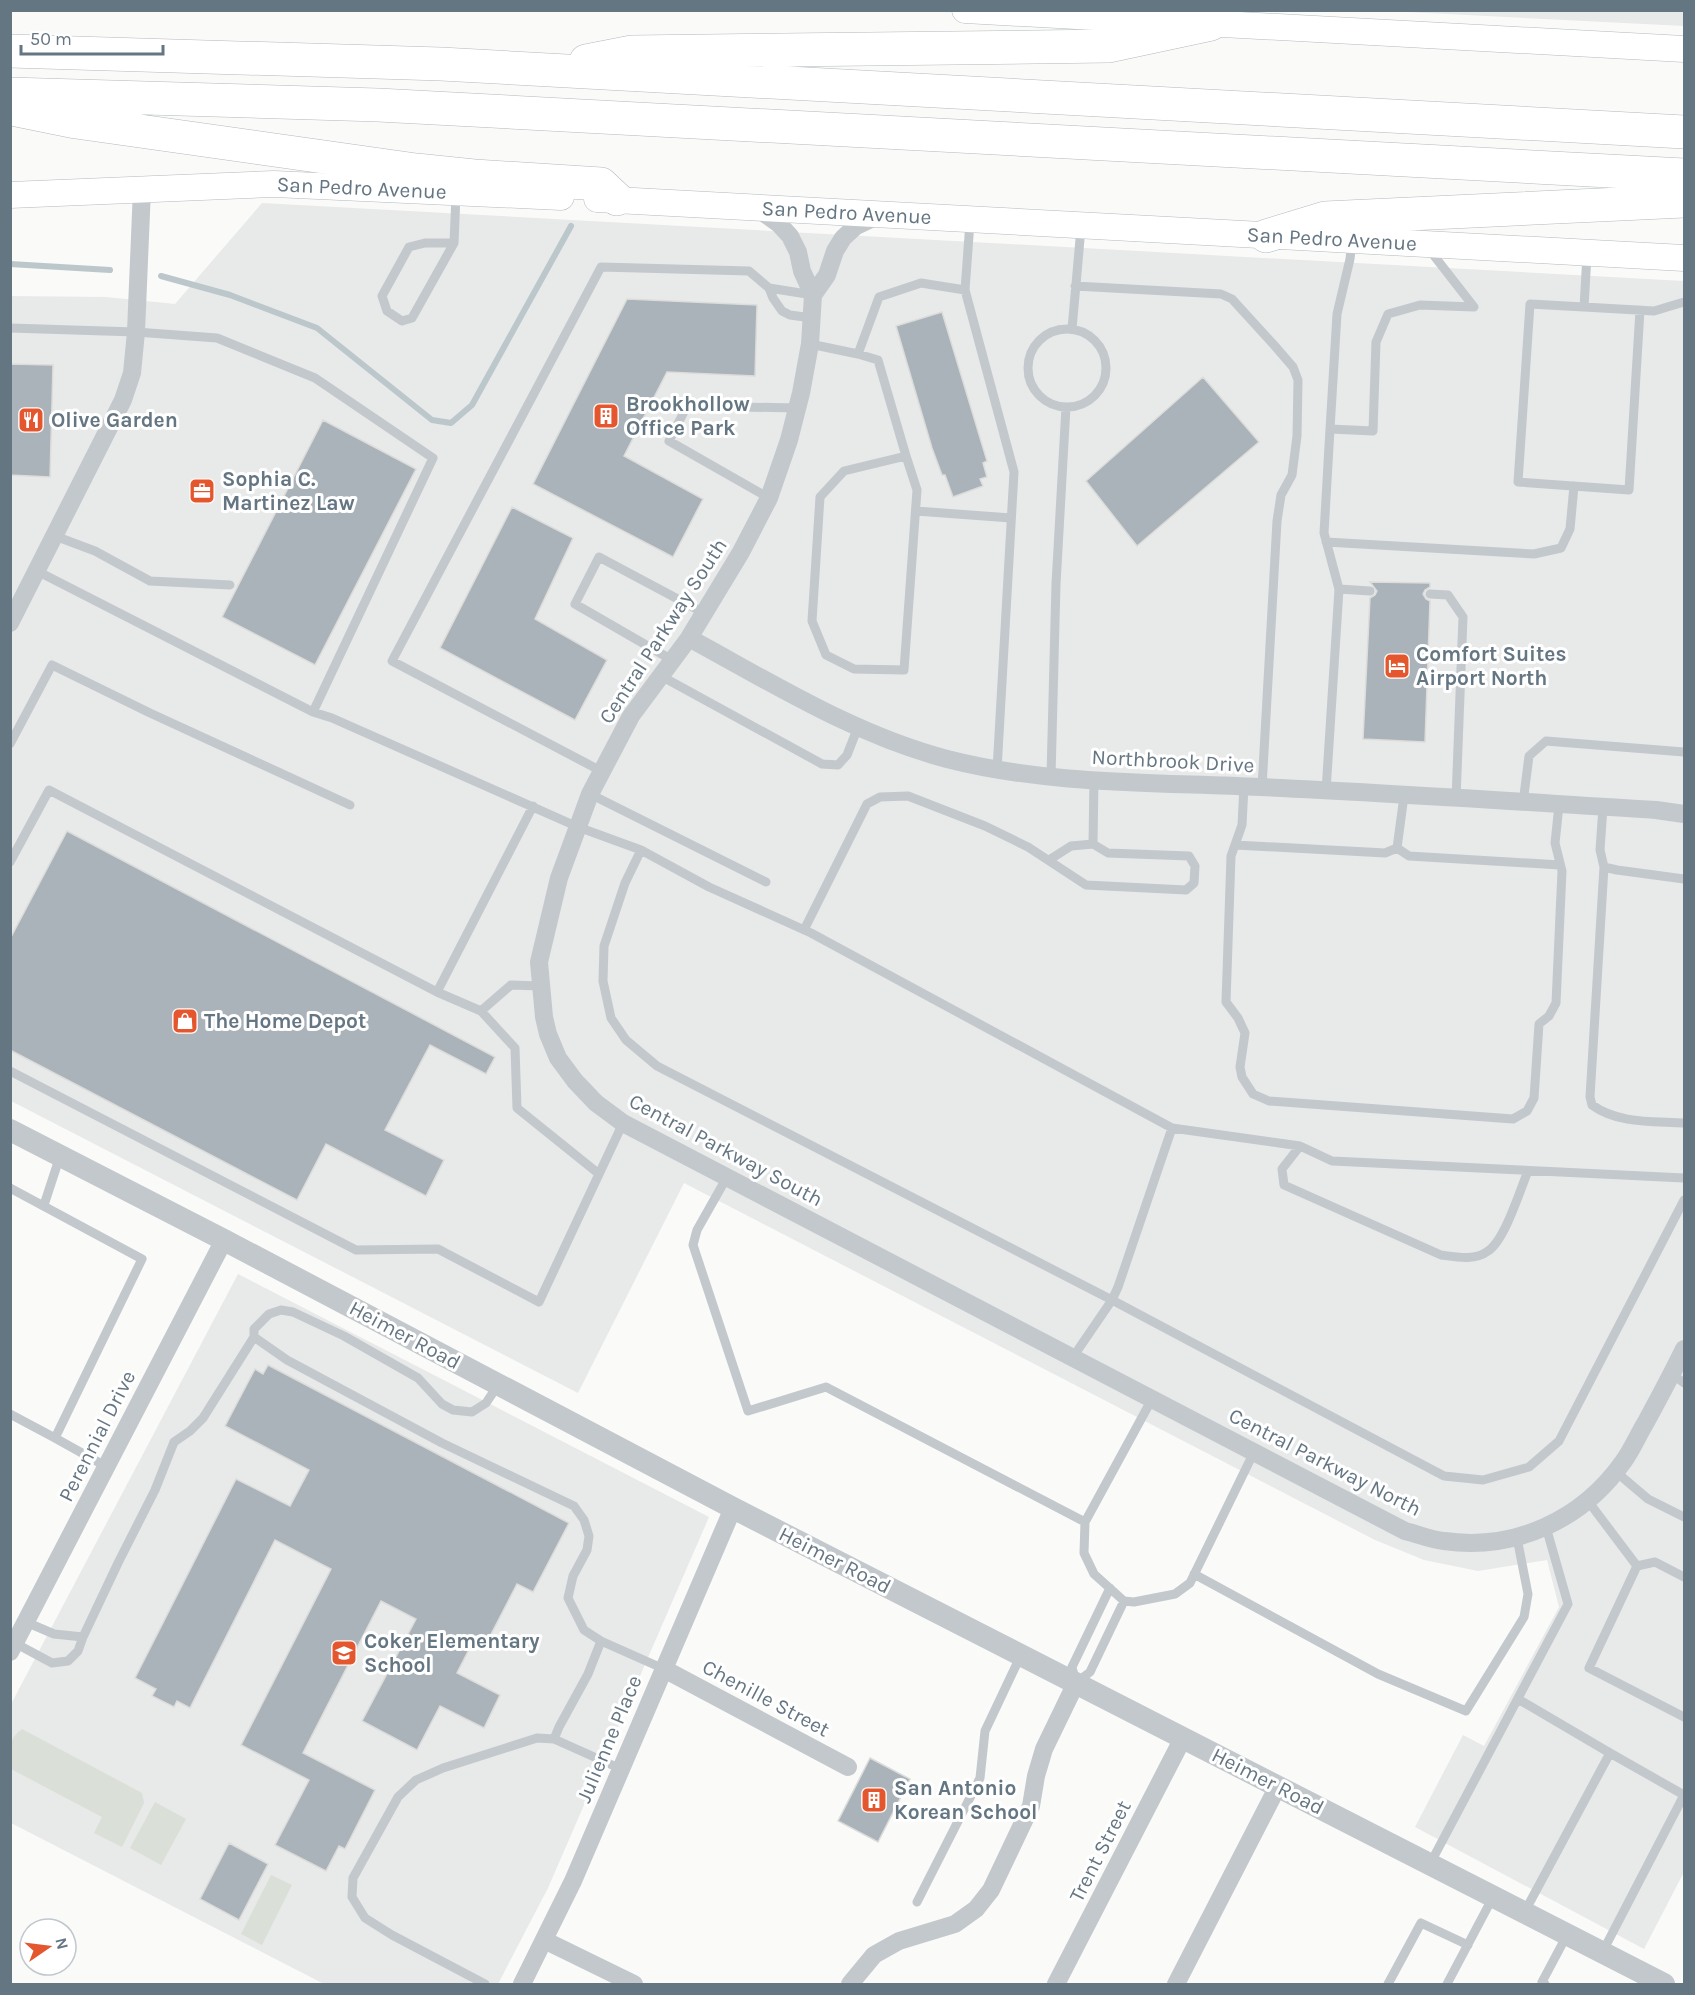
<svg xmlns="http://www.w3.org/2000/svg" width="1695" height="1995" font-family="Karla,sans-serif">
<style>
.built{fill:#e8e9e9}
.green{fill:#dadfd7}
.lines{fill:none;stroke-linecap:round;stroke-linejoin:round}
.stream{stroke:#bbc7cb;stroke-width:6}
.building{fill:#aab3b9;stroke:#dcdcda;stroke-width:1.5}
.secondary-casing{stroke:#b3babf;stroke-width:27}
.motorway-casing{stroke:#b4b9bd;stroke-width:34}
.service{stroke:#c3c8cc;stroke-width:9}
.minor{stroke:#c3c8cc;stroke-width:18}
.tertiary{stroke:#c3c8cc;stroke-width:22}
.secondary{stroke:#fff;stroke-width:26}
.motorway{stroke:#fff;stroke-width:33}
.labels{text-anchor:middle;stroke-width:6;stroke-linejoin:round;paint-order:stroke}
.street-label{font-size:21px;fill:#657683;stroke:#fff}
.poi-label{font-size:21px;font-weight:bold;fill:#657683;stroke:#fff;text-anchor:start}
</style>
<rect width="100%" height="100%" fill="#fafaf8"/>
<path class="built" d="M1388,11h296v15z
M262,203l1422,78v1591l-40,77 -229,-122 48,-92 21,11 75,-139 -12,-47 -69,11 -54,-11 -49,-20 -691,-357 -106,210 -567,-292 -1,-805 96,1 69,7z
M238,1274l471,243 -161,371 -50,96h-174l-313,-161 -1,-117z"/>
<path class="green" d="M22,1729l120,64 2,10 -22,44 -28,-14 8,-16 -91,-48c-1,-15 -4,-30 11,-40z
M155,1802l31,17 -25,46 -31,-17z
M271,1875l21,10 -30,60 -21,-11z"/>
<g class="lines">
<path class="stream" d="M10,264l100,6
M161,276l69,19 87,33 115,92 19,3 21,-18 99,-179"/>
</g>
<path class="building" d="M627,299l130,6 -2,71 -88,-4 -43,84 79,43 -30,58 -140,-73z
M942,312l45,149 -4,2 4,14 -7,2 3,7 -30,11 -8,-22h-3l-10,-27 -36,-122z
M10,364l43,1 -3,112 -40,-2z
M1203,377l56,65 -122,104 -51,-65z
M323,420l93,49 -101,196 -93,-48z
M512,507l61,31 -38,81 72,41 -32,60 -135,-72z
M1370,582l60,1v4l-5,3 -2,4 3,5 4,2 -5,141 -62,-3 7,-141 5,-3 2,-4z
M67,831l428,226 -9,17 -56,-29 -45,85 59,30 -18,36 -100,-52 -29,56 -287,-150v-111z
M268,1365l301,158 -36,69 -16,-8 -30,58 -11,-6 -19,37 43,22 -16,33 -44,-22 -23,44 -55,-29 54,-102 -35,-18 -78,152 72,37 -30,59 -6,-3 -13,25 -51,-26 34,-65 -68,-35 90,-176 -56,-29 -85,168 -13,-7 -3,6 -22,-11 4,-7 -21,-11 101,-199 54,27 19,-36 -84,-44 30,-57 8,5z
M870,1758l40,21 -32,63 -40,-21z
M229,1843l39,21 -29,56 -39,-21z"/>
<g class="lines">
<g class="secondary-casing">
<g id="secondary">
<path d="M965,10l719,39"/>
<path id="s1" d="M10,195l264,-11 287,13"/>
<path id="s2" d="M597,199l1087,59"/>
</g>
</g>
<g class="motorway-casing">
<path id="motorway" d="M10,51l431,13 1243,68
M586,61l46,-9 476,-6 103,-22
M10,94l368,11 1306,70
M12,109l64,13 340,48 58,6 127,8 16,15
M1266,236l59,-18 359,-17"/>
</g>
<path class="service" d="M970,222l-5,68 49,182 -17,298
M1352,242l-2,17 -13,55 -7,115 43,2 3,-89 12,-28 32,-9 54,2 -46,-59
M454,243h-29l-16,4 -27,49 5,15 15,10 10,-3 42,-75 2,-48
M1587,255l-3,52 70,4 30,-9
M1075,286l146,8 11,5 42,46 19,22 5,13 -1,56 -5,39 -11,20 -4,26 -15,266
M769,288l44,7
M1584,307l-54,-3 -12,178 111,8 11,-180
M10,328l126,4 81,6 98,40 118,80 -120,254
M1028 368a39 39 0 1 1 78 0a39 39 0 1 1-78 0Z
M1072,329l9,-101
M810,344l48,10 20,6 28,96 -62,15 -24,26 -8,124 14,34 28,14 50,1 13,-180 -11,-34
M858,354l21,-57 42,-14 44,7
M769,498l-100,-57 18,-35 110,2
M916,511l95,7
M55,536l40,15 55,30 80,4
M1326,542l208,12 27,-6 9,-19 4,-43
M37,571l276,141 19,6 246,109 63,23 68,37 102,46 361,195 128,18 32,15 352,17
M1339,589l31,2
M1430,594l18,1 15,22 -7,182
M672,660l-97,-56 24,-47 105,56
M661,676l161,88 16,1 9,-10 11,-28
M10,744l42,-79 98,48 200,92
M603,772l-211,-111 209,-394 148,4 20,17 4,10 9,13 8,4 22,3
M1051,776l5,-192 10,-177
M1244,786l-2,39 -11,31 -5,146 12,16 7,15 -5,34 2,10 11,17 16,7 244,18 14,-8 7,-13 5,-74 10,-8 7,-13 6,-132 -7,-28 4,-38
M1326,791l13,-202 -15,-56 6,-104
M590,794l176,88
M1404,796l-7,52 12,8 151,9
M1523,803l6,-47 17,-15 138,11
M1603,807l-3,43 4,17 13,3 67,9
M1235,845l150,8 12,-5
M641,850l-16,33 -21,63 -1,35 8,37 15,22 31,26 455,234 332,176 39,4 46,-13 30,-26 125,-241
M1049,860l22,-14 22,-2
M10,862l39,-72 388,202 44,19 30,-26 29,1
M1604,867l-14,230 2,8c26,19 61,16 92,18
M804,930l63,-126 13,-7 28,-1 77,30 43,21 58,38 100,5 8,-7 1,-17 -6,-10 -81,-3 -15,-9 1,-65
M437,992l96,-186
M481,1011l34,37 2,60 82,66
M10,1071l346,179 82,-1 101,53 84,-179
M1300,1146l-18,23 2,16 157,70c15,2 34,6 47,-4 17,-11 32,-61 40,-80
M727,1177l-30,53 -4,15 55,166 78,-24 259,135 67,-123
M10,1188l132,71 -87,179 52,29
M44,1205l16,-49
M1073,1357l39,-57 6,-13 54,-159
M1672,1374l12,9
M498,1385l-12,18 -14,9 -19,-2 -11,-6 -24,-26 -74,-42 -51,-24 -12,-2 -12,4 -15,15v8l33,23 155,83 132,63 10,14 5,16 -2,14 -14,26 -5,22 16,32 17,11
M10,1414l45,24
M1615,1471l33,28 36,18
M1588,1501l49,65
M1085,1522l-1,31 10,21 30,27 10,1 41,-8 15,-11 64,-131
M1637,1566l-48,102 95,49
M1637,1566l18,-4 29,15
M1194,1574l184,100 88,37 58,-94 4,-23 -11,-56
M1110,1588l-38,79 4,16 14,-11 34,-71
M26,1622l28,12 29,3
M13,1642l39,21 16,-2 10,-10 5,-14 35,-74 37,-73 19,-48 16,-11 13,-13 51,-81
M1518,1699l92,54 -86,160
M554,1739l5,-12 29,-53 13,-33 63,28
M1610,1753l74,42
M1430,1864l138,-260 -22,-77
M917,1902l63,-124 5,-47 36,-76
M1602,1953l82,-158
M485,1984l-93,-49 -27,-17 -13,-21 1,-19 45,-81 18,-17 27,-12 94,-30 17,1 67,30
M1388,1984l33,-61 47,22
M1447,1984l46,-87
M1545,1984l-3,-2 25,-47"/>
<path class="minor" d="M757,208l22,16 11,12 8,16 4,19 11,24 -3,49 -9,49 -12,47 -20,58 -28,54 -52,86 -58,78 -41,78 -31,84 -20,84 5,55 4,17 10,24 17,23 21,22 27,20 782,408c13,3 26,9 39,10 71,10 138,-21 179,-79 9,-12 15,-27 23,-40 13,-24 26,-48 38,-73
M813,295l14,-20 8,-24 8,-13 13,-12 21,-10
M10,623l113,-223 9,-27 4,-41 6,-143
M689,638c83,45 166,97 258,121 101,26 209,23 313,28 132,6 264,15 396,23l28,4
M10,1652l214,-412
M664,1669l184,98
M544,1940l90,44
M522,1984l51,-103 160,-373
M850,1984l24,-29 25,-14 56,-17 21,-15 15,-19 40,-84 5,-30 8,-27 32,-66
M1056,1984l127,-246
M1176,1984l102,-198"/>
<path class="tertiary" d="M10,1130l214,110 509,268 931,476"/>
<use href="#secondary" class="secondary"/>
<use href="#motorway" class="motorway"/>
</g>
<defs>
<g id="building-square" transform="scale(1.35)"><rect x="-9" y="-9" width="18" height="18" rx="4" fill="#e4572e" stroke="#fff"/><path d="M-4-6H4V6H1V3H-1V6H-4ZM-2.5-4.3h1.7v1.8h-1.7ZM.8-4.3h1.7v1.8H.8ZM-2.5-1h1.7V.8h-1.7ZM.8-1h1.7V.8H.8Z" fill="#fff"/></g>
<g id="restaurant-square" transform="scale(1.35)"><rect x="-9" y="-9" width="18" height="18" rx="4" fill="#e4572e" stroke="#fff"/><path d="M-5-6h1v4h1v-4h1v4h1v-4h1v5L-1.5 .5V6h-2V.5L-5-1ZM5-6V6H3V1.5H1.5Q1.5-4 5-6Z" fill="#fff"/></g>
<g id="office-square" transform="scale(1.35)"><rect x="-9" y="-9" width="18" height="18" rx="4" fill="#e4572e" stroke="#fff"/><path d="M-6-3h4V-5.5h4V-3h4V5H-6ZM-1-4.5V-3h2v-1.5ZM-6 0V1H6V0Z" fill="#fff"/></g>
<g id="hotel-square" transform="scale(1.35)"><rect x="-9" y="-9" width="18" height="18" rx="4" fill="#e4572e" stroke="#fff"/><path d="M-6-4.5h1.5V1H6V5H4.5V3h-9V5H-6ZM-4 0a1.8 1.8 0 1 1 3.6 0ZM.5 0V-2.5h3Q6-2.5 6 0Z" fill="#fff"/></g>
<g id="shop-square" transform="scale(1.35)"><rect x="-9" y="-9" width="18" height="18" rx="4" fill="#e4572e" stroke="#fff"/><path d="M-5-2.5h2.3a2.7 3.5 0 0 1 5.4 0H5L5.5 6h-11ZM-1.5-2.5h3a1.5 2.3 0 0 0-3 0Z" fill="#fff"/></g>
<g id="school-square" transform="scale(1.35)"><rect x="-9" y="-9" width="18" height="18" rx="4" fill="#e4572e" stroke="#fff"/><path d="M0-5L7-2L0 1L-7-2ZM-4 1L0 2.5L4 1V4Q0 6-4 4Z" fill="#fff"/></g>
</defs>
<g fill-rule="evenodd">
<use href="#building-square" x="606" y="416"/>
<use href="#restaurant-square" x="31" y="420"/>
<use href="#office-square" x="202" y="491"/>
<use href="#hotel-square" x="1397" y="666"/>
<use href="#shop-square" x="185" y="1021"/>
<use href="#school-square" x="344" y="1653"/>
<use href="#building-square" x="874" y="1800"/>
</g>
<g class="labels">
<g class="street-label">
<text dy="7" stroke="none"><textPath href="#s1" startOffset="352">San Pedro Avenue</textPath></text>
<text dy="7" stroke="none"><textPath href="#s2" startOffset="250">San Pedro Avenue</textPath></text>
<text dy="7" stroke="none"><textPath href="#s2" startOffset="736">San Pedro Avenue</textPath></text>
<text transform="translate(663 631) rotate(-57)" y="7">Central Parkway South</text>
<text transform="translate(1173 761) rotate(3)" y="7">Northbrook Drive</text>
<text transform="translate(726 1150) rotate(28)" y="7">Central Parkway South</text>
<text transform="translate(405 1335) rotate(28)" y="7">Heimer Road</text>
<text transform="translate(97 1436) rotate(-63)" y="7">Perennial Drive</text>
<text transform="translate(1325 1462) rotate(27)" y="7">Central Parkway North</text>
<text transform="translate(835 1560) rotate(27)" y="7">Heimer Road</text>
<text transform="translate(766 1698) rotate(28)" y="7">Chenille Street</text>
<text transform="translate(609 1739) rotate(-67)" y="7">Julienne Place</text>
<text transform="translate(1268 1781) rotate(27)" y="7">Heimer Road</text>
<text transform="translate(1100 1851) rotate(-63)" y="7">Trent Street</text>
</g>
<g class="poi-label">
<text x="626" y="411">Brookhollow<tspan x="626" dy="24">Office Park</tspan></text>
<text x="51" y="427">Olive Garden</text>
<text x="222" y="486">Sophia C.<tspan x="222" dy="24">Martinez Law</tspan></text>
<text x="1416" y="661">Comfort Suites<tspan x="1416" dy="24">Airport North</tspan></text>
<text x="204" y="1028">The Home Depot</text>
<text x="364" y="1648">Coker Elementary<tspan x="364" dy="24">School</tspan></text>
<text x="894" y="1795">San Antonio<tspan x="894" dy="24">Korean School</tspan></text>
</g>
</g>
<rect width="1695" height="1995" fill="none" stroke="#657683" stroke-width="24"/>
<g transform="translate(48 1947) rotate(76)"><circle r="28" fill="#ffffff" stroke="#c1c8cd" stroke-width="1.5"/>
<path d="M0-4.5L10 22L0 15L-10 22Z" fill="#e4572e"/>
<text y="-9" font-size="16" font-weight="bold" text-anchor="middle" fill="#657683">N</text>
</g>
<path d="M21 45v9h142v-9" fill="none" stroke="#657683" stroke-width="3"/>
<text x="30" y="45" font-size="18" fill="#657683" stroke="#ffffff" stroke-width="4.5" paint-order="stroke">50 m</text>
</svg>
